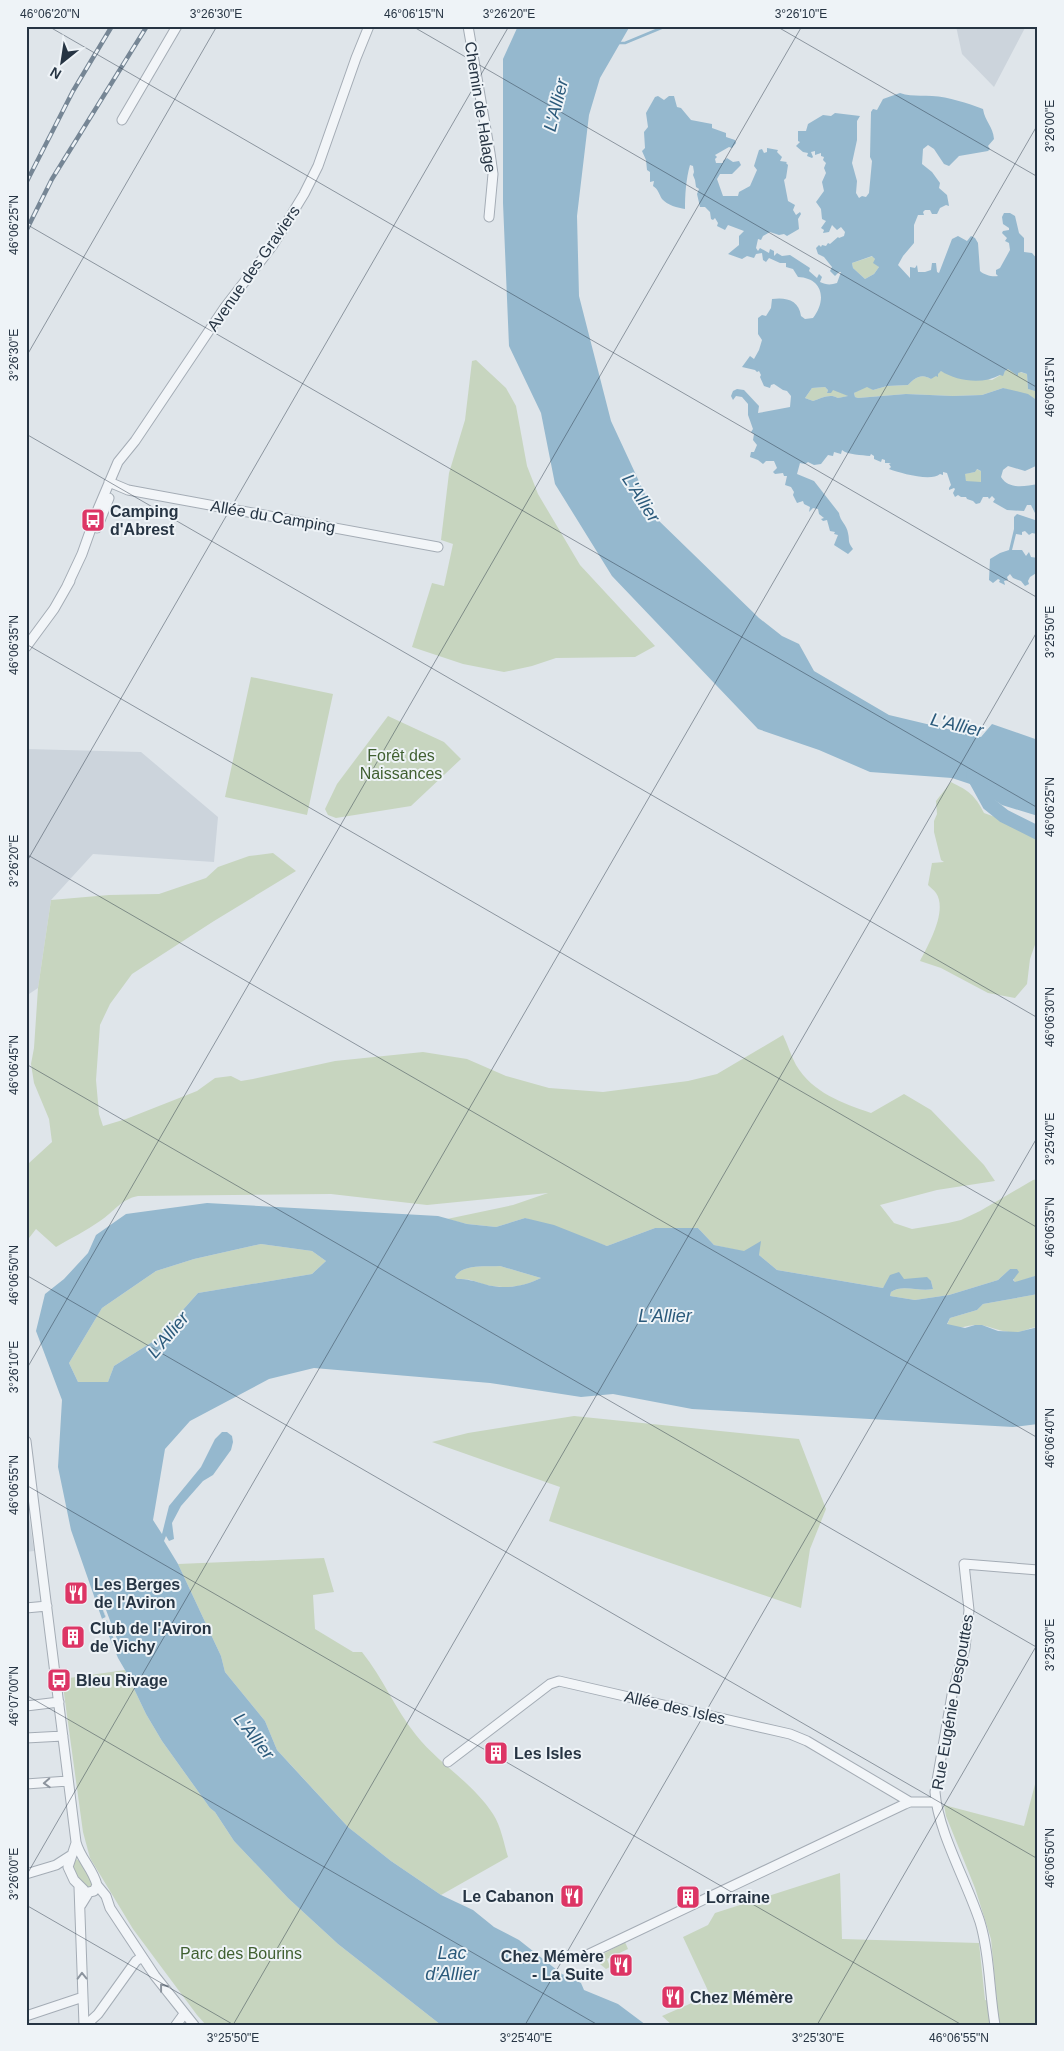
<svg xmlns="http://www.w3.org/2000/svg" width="1064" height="2051" font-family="Arial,sans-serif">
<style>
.built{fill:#ccd4dc}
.green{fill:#c7d5bf}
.water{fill:#95b8ce;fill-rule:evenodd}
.pier{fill:#dfe5ea}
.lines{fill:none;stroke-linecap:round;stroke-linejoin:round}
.stream{stroke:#95b8ce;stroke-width:2.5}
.river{stroke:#95b8ce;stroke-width:14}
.minor-casing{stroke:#a4acb5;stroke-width:11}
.minor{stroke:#f2f5f8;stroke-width:9}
.rail-casing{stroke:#768695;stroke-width:4.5}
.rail{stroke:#eef3f7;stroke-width:2.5;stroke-dasharray:8;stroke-linecap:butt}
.oneway{stroke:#8c949e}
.ticks{fill:none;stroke:#263443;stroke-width:1;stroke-opacity:0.45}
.labels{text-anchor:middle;stroke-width:4;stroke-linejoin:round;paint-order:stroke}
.street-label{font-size:16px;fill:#263443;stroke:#eef3f7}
.poi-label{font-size:16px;font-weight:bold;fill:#263443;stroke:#eef3f7;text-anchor:start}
.park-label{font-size:16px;fill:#406031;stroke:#eef3f7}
.water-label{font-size:18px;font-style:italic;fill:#2b5a7b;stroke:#eef3f7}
.neatline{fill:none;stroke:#263443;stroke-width:2}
.ticks-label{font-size:12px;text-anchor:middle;fill:#263443}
</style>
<rect width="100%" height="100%" fill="#dfe5ea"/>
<path class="built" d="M956,26h70l-32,61 -32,-33z
M26,749l115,3 77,65 -4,45 -121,-8 -42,46 -13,88 -12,8z
M26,1495l8,56 -8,1z"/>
<path class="green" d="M873,256l6,11 -5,7 -9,5 -12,-11 -1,-5z
M476,360l30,28 10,18 11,60 11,28 42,71 75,81 -20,11 -79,1 -24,8 -28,6 -41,-8 -51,-17 20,-64 12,3 9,-42 -12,-4 8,-67 16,-53 7,-59z
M1008,369l19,5 1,15 10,3v9l-3,-2 -32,-11 -21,7 -29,1 -47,-2 -48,4 -3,-1 -1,-4 13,-7 6,4 14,-4 21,-1c7,-7 13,-12 23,-6l10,-8 51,9 12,-7 1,-2z
M825,387l3,3 -1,3 6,-4 16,7 -11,2c-8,-5 -17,0 -25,3l-8,-3 7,-10z
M976,469l5,2v11l-1,2 -14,-3 -2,-7 11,-2z
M251,677l82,17 -26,121 -82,-18z
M388,716l56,26 17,17 -50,47 -75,12 -8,-3 -3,-6 12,-25z
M951,782c18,9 24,13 33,31l36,13 18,10v100l-8,23 -3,25 -12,14 -27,-5 -47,-25 -21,-7c8,-16 28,-50 16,-68 -2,-3 -6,-6 -8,-8l4,-22 12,-1 -3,-2 -7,-28v-11l3,-7 -1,-13z
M273,853l23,18 -82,50 -82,53 -22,30 -10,21 -4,55 3,34 4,12 23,-7 71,-28 18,-13 16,-2 10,5 12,-2 82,-18 88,-9 44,7 39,17 43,12 54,4 85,-11 29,-7 66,-39c5,10 8,21 13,30 17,28 46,38 75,48l33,-19 27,16 53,55 11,16 -58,9 -57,15 14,18 18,6 36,-6 13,-3 19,-9 53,-31 5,-1v96l-23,8 -5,-14 -12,11 -49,15 -34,5 -25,-4 1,-4c11,-8 28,0 42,-3l-2,-8 -45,4 -3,3 -106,-18 -18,-15 -45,-10 -16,-17h-43l-48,18 -82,-28 -29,9 -29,-3 -20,-5 66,-14 35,-12 -121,12 -96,-11 -193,2c-17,3 -24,16 -38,25 -14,10 -29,17 -44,26l-20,-18 -10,13v-79h3l23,-21 -3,-23 -15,-36 -3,-19 3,-16 4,-60 13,-88 58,-5 50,-1 47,-16 12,-11 31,-11z
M261,1244l51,7 14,10 -14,13 -114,19 -41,46 -43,27 -6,16h-30l-9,-19 33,-55 54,-37 38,-12z
M500,1266l41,12c-17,8 -29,11 -49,8 -15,-2 -18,-8 -35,-7l-2,-2c8,-14 31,-10 45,-11z
M1038,1294v33c-7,0 -13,4 -20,5 -15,2 -26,-6 -39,-7 -13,-1 -18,6 -32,0l3,-7 27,-8 6,-6z
M574,1416l225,23 27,70 -16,40 -9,59 -252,-87 11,-34 -128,-45 36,-9z
M324,1558l10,34 -21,3 2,34 38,23h9c21,26 33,57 54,83 23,29 57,48 77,79 8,12 11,30 15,43l-67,38 -50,-34 -43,-34 -57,-62 -14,-15 -12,-29 -40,-49 -4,-16 -43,-92z
M125,1670l21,44 16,27 48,67 5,4 19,29 54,57 50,46 103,81h-235l-9,-10 -64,-86 -43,-71 -7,-26 -21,-153z
M1038,1773v252h-366l-10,-9 48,-21 -27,-58 25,-12 7,-12 125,-40 2,66 137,4 6,57 12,3 -6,-64 -16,-51 -29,-72 -2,-11 80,21z
M76,1859c10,4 16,18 17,28l-5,2 -10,-11 -6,-12z
M625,1942l3,7 -21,10 3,8 -4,2 -12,-10z"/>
<path class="water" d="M518,26h112l-30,52 -11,37 -12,101 2,80 32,125 45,97 103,100 23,18 17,8 15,27 75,44 92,22 11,-13 46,16v76l-36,-11 -32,-21 -18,-6 -82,-6 -51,-22 -61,-21 -146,-153 -57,-92 -14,-71 -32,-67 -6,-143v-144z
M900,93c10,4 20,2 32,3 17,1 35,7 51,13 2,13 10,17 11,30l-6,7 2,3 -2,2 -29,5 -10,10 -5,-2 -10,-15 -6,-4 -5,4 -1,15 10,8 8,11 -1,5 8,7 2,11 -3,-1 -6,3 -3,6h-5l-2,-4h-5l-2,2 1,3h-6l-4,10v18l-11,13 -5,9 12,13v-11l5,1 2,-3 1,7h7l6,-2 1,-7h4l1,9 2,1 13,-34 6,-3 9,5 4,-5 4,2 3,5 2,28c4,4 12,6 18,5l-2,-2v-4l4,-2 10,-18 -1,-7 -4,-2 2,-3 -5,-5 1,-2 6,-1v-2l-6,-4 -1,-7 2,-4h6l5,3 4,17 5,5v14l8,1 6,7v132l-10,-3 -1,-15 -6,-2 -3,1v3l-10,-7 -3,2 -2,5 -3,-1c-18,10 -43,6 -59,-4l-3,3v3l-2,-1 -5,3c-10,-6 -16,-1 -23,6l-21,1 -14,4 -6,-3 -13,6 1,4 3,1 48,-4 47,2 29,-1 21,-7 25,6 10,7v64l-13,6 -17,-5 -5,4 -2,7c8,13 24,9 37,7v28l-3,1 -4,-8h-4l-3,6 -17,-1 -14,-8 2,-3 -3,-3 -3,3 -1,-2h-5l-3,6 -4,1 -3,-3 -6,-2 -1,-2h-5l-3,-2 -3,2 -2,-4 2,-4 -1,-1 -5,2v-2l2,-3 -4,-12 -4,-1v3l-3,-1c-9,8 -40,-1 -51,-5l2,-2 -2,-3 2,-1h-6v-3l-3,-1 -1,3 -7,-3v-3l-3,-2 -1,2c-8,-1 -22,-1 -28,-6l-1,4 -7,-2 -1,4 -5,-1 -7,9 -7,1 -6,-3 -3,2 -5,-1 -3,11 17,7 25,32c1,8 8,12 9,20 2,8 -1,8 5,16l-5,5 -14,-9 4,-10 -4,-1 1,-2 -5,-1 -3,-11 -4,1 -2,-2 3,-1 -5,-4 -1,-5 -5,-1 -4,4 1,-5 -6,-3 -1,-3 -6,2 -4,-8 1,-3 -3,-5 -6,-2 2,-9h-3l-1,-3 -8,1 -2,-2 4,-4 -3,-7h-8l-3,3 -5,-4 -8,-3 1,-5h3l3,-7 -4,-5 1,-6 -3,-2 2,-3 -5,-14v-11l-6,-7 -6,-1 -3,4 -2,-4 2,-5 4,-2 7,1 15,16 -1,7 32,-6 1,-11 -4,-5 -4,-1 -9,-6 -3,1 -1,3 -6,-2 -4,-9 1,-2 -2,-4 -2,1 -2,-2 -13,-3 8,-11 4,3 5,-9 3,-10 -4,-6v-16l4,-3 4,1 5,-8 1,-9c14,-2 27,1 29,17l4,3 8,-1c14,-18 10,-40 -15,-41l-5,-8 -7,-2v-4h-6l-11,-5 -3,4 -3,-2 -1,-7 -6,1 -2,4 -7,-2 -5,3 -14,-5 11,-9v-9l5,-5 -16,-6 -3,5 -8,-4 1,-3 -3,-5 -2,2 -2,-1 -1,-7 -5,-5h-5l-3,-13 2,-5 -3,-2 -1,-7 -2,-5 1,-3 -1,-6 -3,-1c-4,14 -5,30 -5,44 -7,-1 -18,-4 -23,-10 -3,-5 -4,-10 -9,-13l1,-5 -4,1v-10l-3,-2 -1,-10 -4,-9 3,-3 -1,-16 4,-5 -2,-14 9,-16 3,-1 6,4 5,-4h5l3,11 4,1 10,12 21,4v4l14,5v4l9,3 1,3 -4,5 -3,-1 -14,8 2,2 -2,2 1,4h7v-2l4,-3 6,4 6,-1 2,4 -9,9h-12l-3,5 6,17h15l1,-4 11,-6 7,-16 -3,-4 5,-16 3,-1 2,4 3,-1v-4l11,2 -1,2 5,5 -2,4 7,1 -1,1 2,2 -2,13 -2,2 4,21 7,4 -2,5 3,5 4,-3 1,2 -3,5 1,10 -12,7 -3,-2 -5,1 -9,-3 -7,4 -2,4 -3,-1 -2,9 2,3 2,-3 9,5 1,-4 4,2v5l3,-3 5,3 8,-1 20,13 -1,3 8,7 2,-4 3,3 -2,5c6,3 11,3 17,1l4,-11h-2l-4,4 -5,-5 2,-4 -8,-10 -6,-3 -2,-6 3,-3 2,2 1,-2 4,1 2,-3 2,1 8,-7 1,1 5,-2 1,-4 -4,-5 -4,3 -5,-5 -3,7 -6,1 1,-3 -3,-2 5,-7 -4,-2 -1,-10 -5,-7 8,-11 -2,-9 4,-9 -2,-5 2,-5 -3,-3 1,-3 -3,-1v-3l-6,2v-4l-4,1 2,5 -1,1 -5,-2 1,-3 -5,-1 -7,-6 4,-4 -2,-1v-10h8l2,-7 15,-9 8,1 4,-3 25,3 -3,5v19l-5,23 5,18 -1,12 3,5 3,-2 4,1 3,-4 3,-32 -2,-4 1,-45 2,-3 4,1 6,-11zM872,256l3,3 -2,4 6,4 -5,7 -9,5 -12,-11 -1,-5zM825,387l3,3 -1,3h4l2,-3 15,6 -10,2c-8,-5 -17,0 -25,3l-8,-3 7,-10zM977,469l4,2v11l-15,-1 -1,-7 10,-2z
M1017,514l21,7 -1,13 -5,-1 -3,2 -4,-4 -3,1v3l-6,-1 -4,16h10l4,6 3,-4 2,5 7,1v14l-8,5 -2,4 1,3 -4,2 -4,-5 -8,-3 -3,-4 -3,3 1,3 -4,1 1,4 -6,-3 1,-2 -2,-1 -5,4 -4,-3 1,-21 10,-6 9,-3 5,-21v-12z
M207,1203l231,13 29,8 29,3 29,-9 29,7 53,21 48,-18h43l16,17 30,6 17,-10 -2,14 18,15 106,18 7,-13 9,-3 5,7 23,-2 4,4 2,8c-14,3 -31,-5 -42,3l-1,4 25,4 34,-5 49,-15 12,-11h7l2,3 -6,8 2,2 23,-7v19l-55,10 -6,6 -27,8 -3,6 18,4 10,-3h7l16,6 20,1 20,-5v97l-25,3 -321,-18 -79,-15 -32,3 -91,-14 -176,-15 -45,11 -79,42 -25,28 -12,71 9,14 7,-28 32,-39 14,-28 7,-7h5l5,4 1,6 -2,8 -18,25 -10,6 -22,25 -9,17 2,16 -5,2 -3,-5 -2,5 14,23 43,92 4,16 40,49 12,29 71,77 43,34 50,34 32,15 21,17 25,13 43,34 19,9 3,7 34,14 28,21h-205l-103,-81 -50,-46 -54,-57 -19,-29 -5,-4 -48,-67 -16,-27 -21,-44 -7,-12 -15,-36 4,-2 10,27 -20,-52 9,22 -4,2 -31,-89 -13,-63 4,-67 -26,-69 9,-37 19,-15 24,-26 8,-18 30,-21zM261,1244l51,7 14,10 -14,13 -114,19 -41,46 -43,27 -6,16h-30l-9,-19 33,-55 54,-37 38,-12zM500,1266l41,12c-18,9 -38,12 -57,6 -10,-3 -16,-5 -27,-5l-2,-2c8,-14 31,-10 45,-11z"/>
<path class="pier" d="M100,1594l20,53 -3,1 -10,-28 -4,2 -1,-3 4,-2 -9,-22z"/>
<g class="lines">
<path class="stream" d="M618,43h7l41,-17"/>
<path class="river" d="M973,775l16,29 15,12 34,17"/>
<g class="minor-casing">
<path id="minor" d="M468,26l22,127 3,21 -4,43
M122,120l55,-94
M109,482l19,8 310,57
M97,528l12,-30
M67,586l15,-32 16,-45 20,-47 17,-21 90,-134 48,-62 31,-51 14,-28 38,-108 13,-32
M26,647l28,-38 16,-28
M26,1441l50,401c4,16 17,27 21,43l-3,6 -5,1 -8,13
M26,1608l21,-2
M26,1706l33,-4
M26,1738l37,-2
M448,1762l102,-78 9,-3 231,53 17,7 103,61
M26,1784l42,-3
M76,1843l-8,24 6,13 10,10
M26,1874l30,-9 14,-9
M97,1885l9,11 4,12 45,68 39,49
M79,1887l5,138
M587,1955l318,-151 5,-2h26
M26,2016l57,-19
M86,2025l12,-11 38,-53 6,-4
M176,2025l8,-11
M995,2025c-6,-34 -5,-70 -15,-103 -13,-40 -42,-90 -45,-130l17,-97 13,-47 4,-38 -5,-46 74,6"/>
</g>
<use href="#minor" class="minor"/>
<g class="rail-casing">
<path id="rail" d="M26,183l47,-92 39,-65
M26,231l26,-52 95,-153"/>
</g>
<use href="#rail" class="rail"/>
</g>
<defs><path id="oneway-chevron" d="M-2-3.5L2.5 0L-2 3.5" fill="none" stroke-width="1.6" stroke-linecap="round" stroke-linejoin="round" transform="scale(1.25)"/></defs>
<g class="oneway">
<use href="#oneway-chevron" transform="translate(47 1783) rotate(177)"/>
<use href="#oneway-chevron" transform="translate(82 1976) rotate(-91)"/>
<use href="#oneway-chevron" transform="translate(163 1987) rotate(-128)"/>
</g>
<path class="ticks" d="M48,26l990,572M412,26l626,362M776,26l262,151M26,224l1012,584M26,357l191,-331M26,434l1012,584M26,644l1012,584M26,854l1012,584M26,863l483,-837M26,1064l1012,584M26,1275l1012,584M26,1370l776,-1344M26,1485l936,540M26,1695l572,330M26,1876l1012,-1752M26,1905l208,120M233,2025l805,-1395M525,2025l513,-889M817,2025l221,-382"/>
<defs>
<g id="bus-square" transform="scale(1.25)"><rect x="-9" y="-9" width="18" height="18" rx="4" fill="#dd3565" stroke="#eef3f7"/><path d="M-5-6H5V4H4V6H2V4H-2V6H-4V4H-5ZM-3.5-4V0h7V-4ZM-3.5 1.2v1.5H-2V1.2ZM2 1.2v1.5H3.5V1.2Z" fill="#fff"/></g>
<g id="restaurant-square" transform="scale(1.25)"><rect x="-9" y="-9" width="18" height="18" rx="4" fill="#dd3565" stroke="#eef3f7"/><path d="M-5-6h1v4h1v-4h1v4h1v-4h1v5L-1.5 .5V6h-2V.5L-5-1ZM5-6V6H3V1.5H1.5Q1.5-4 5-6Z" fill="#fff"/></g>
<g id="building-square" transform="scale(1.25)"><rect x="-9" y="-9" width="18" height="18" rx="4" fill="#dd3565" stroke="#eef3f7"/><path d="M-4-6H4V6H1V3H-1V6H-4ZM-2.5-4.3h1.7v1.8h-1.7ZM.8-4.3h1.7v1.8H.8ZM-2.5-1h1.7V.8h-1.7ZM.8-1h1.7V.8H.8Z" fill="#fff"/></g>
</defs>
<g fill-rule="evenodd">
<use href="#bus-square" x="93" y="520"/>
<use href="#restaurant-square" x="76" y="1593"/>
<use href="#building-square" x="73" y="1637"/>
<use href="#bus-square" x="59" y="1680"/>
<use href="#building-square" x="496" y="1753"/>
<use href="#restaurant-square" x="572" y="1896"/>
<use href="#building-square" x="688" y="1897"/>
<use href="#restaurant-square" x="621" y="1965"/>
<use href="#restaurant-square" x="673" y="1997"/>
</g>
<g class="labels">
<g class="street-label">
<text transform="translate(481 107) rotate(81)" y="6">Chemin de Halage</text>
<text transform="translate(253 268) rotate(-55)" y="6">Avenue des Graviers</text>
<text transform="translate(273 516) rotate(10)" y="6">Allée du Camping</text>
<text transform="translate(952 1702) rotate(-80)" y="6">Rue Eugénie Desgouttes</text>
<text transform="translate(675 1707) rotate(13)" y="6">Allée des Isles</text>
</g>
<g class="poi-label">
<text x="110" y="517">Camping<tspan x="110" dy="18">d'Abrest</tspan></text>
<text x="94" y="1590">Les Berges<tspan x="94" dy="18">de l'Aviron</tspan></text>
<text x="90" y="1634">Club de l'Aviron<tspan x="90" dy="18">de Vichy</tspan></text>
<text x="76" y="1686">Bleu Rivage</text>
<text x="514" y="1759">Les Isles</text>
<text x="554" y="1902" text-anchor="end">Le Cabanon</text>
<text x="706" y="1903">Lorraine</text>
<text x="604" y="1962" text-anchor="end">Chez Mémère<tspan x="604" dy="18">- La Suite</tspan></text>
<text x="690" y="2003">Chez Mémère</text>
</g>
<g class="park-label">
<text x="401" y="761">Forêt des<tspan x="401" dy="18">Naissances</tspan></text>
<text x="241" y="1959">Parc des Bourins</text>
</g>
<g class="water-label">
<text transform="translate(556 105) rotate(-76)" y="6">L'Allier</text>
<text transform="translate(641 498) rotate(57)" y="6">L'Allier</text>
<text transform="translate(957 725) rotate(13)" y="6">L'Allier</text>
<text x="665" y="1322">L'Allier</text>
<text transform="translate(168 1335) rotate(-50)" y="6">L'Allier</text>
<text transform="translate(254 1736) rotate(52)" y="6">L'Allier</text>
<text x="452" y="1959">Lac<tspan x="452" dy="21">d'Allier</tspan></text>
</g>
</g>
<rect width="1064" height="2051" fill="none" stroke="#eef3f7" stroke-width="55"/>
<g transform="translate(62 62) rotate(210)" stroke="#eef3f7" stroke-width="4" paint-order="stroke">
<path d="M0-4L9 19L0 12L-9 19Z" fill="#263443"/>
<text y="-8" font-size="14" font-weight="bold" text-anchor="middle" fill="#263443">N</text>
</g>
<rect x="28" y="28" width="1008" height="1996" class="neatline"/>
<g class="ticks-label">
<text x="50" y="18">46°06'20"N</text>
<text x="216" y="18">3°26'30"E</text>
<text x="414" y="18">46°06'15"N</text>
<text x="509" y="18">3°26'20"E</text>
<text x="801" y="18">3°26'10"E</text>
<text transform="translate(1050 126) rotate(-90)" y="4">3°26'00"E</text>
<text transform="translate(14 225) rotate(-90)" y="4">46°06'25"N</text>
<text transform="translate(14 355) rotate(-90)" y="4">3°26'30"E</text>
<text transform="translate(1050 387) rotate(-90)" y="4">46°06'15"N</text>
<text transform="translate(1050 632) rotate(-90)" y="4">3°25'50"E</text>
<text transform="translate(14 645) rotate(-90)" y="4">46°06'35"N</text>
<text transform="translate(1050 807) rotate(-90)" y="4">46°06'25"N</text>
<text transform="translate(14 861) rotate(-90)" y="4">3°26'20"E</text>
<text transform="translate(1050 1017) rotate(-90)" y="4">46°06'30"N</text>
<text transform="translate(14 1065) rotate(-90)" y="4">46°06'45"N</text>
<text transform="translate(1050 1139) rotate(-90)" y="4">3°25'40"E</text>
<text transform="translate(1050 1227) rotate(-90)" y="4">46°06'35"N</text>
<text transform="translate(14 1275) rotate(-90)" y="4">46°06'50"N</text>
<text transform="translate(14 1367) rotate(-90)" y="4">3°26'10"E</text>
<text transform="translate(1050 1438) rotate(-90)" y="4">46°06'40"N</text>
<text transform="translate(14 1485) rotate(-90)" y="4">46°06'55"N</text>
<text transform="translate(1050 1645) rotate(-90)" y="4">3°25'30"E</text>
<text transform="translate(14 1696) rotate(-90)" y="4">46°07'00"N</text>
<text transform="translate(1050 1858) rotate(-90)" y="4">46°06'50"N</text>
<text transform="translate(14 1874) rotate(-90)" y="4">3°26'00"E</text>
<text x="233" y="2042">3°25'50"E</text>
<text x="526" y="2042">3°25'40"E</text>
<text x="818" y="2042">3°25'30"E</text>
<text x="959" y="2042">46°06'55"N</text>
</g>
</svg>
